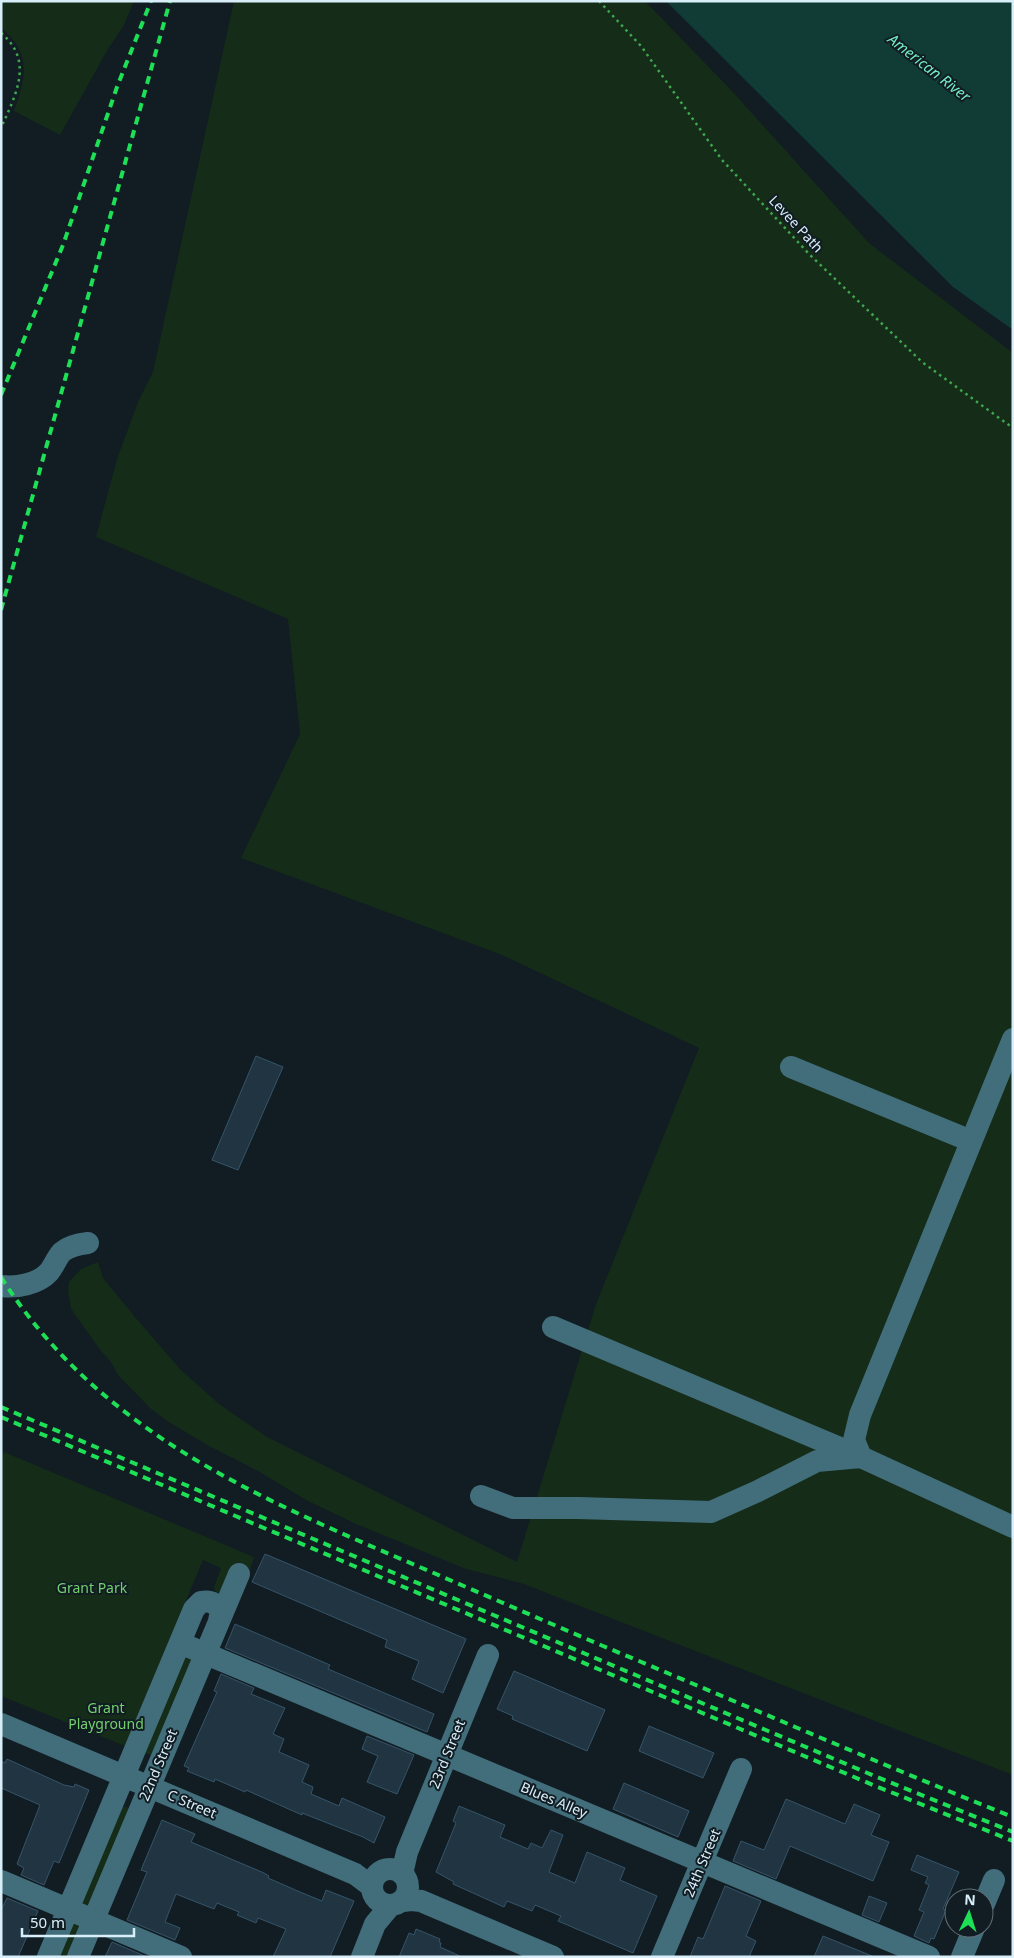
<svg xmlns="http://www.w3.org/2000/svg" width="1014" height="1958" font-family="'Noto Sans',sans-serif">
<style>
.green{fill:#152c19}
.water{fill:#113c35}
.building{fill:#203441;stroke:#35556a}
.lines{fill:none;stroke-linecap:round;stroke-linejoin:round}
.path{stroke:#3fa74d;stroke-width:2.5;stroke-dasharray:2.5 4;stroke-linecap:butt}
.minor{stroke:#426e7b;stroke-width:22}
.rail{stroke:#1ee057;stroke-width:4;stroke-dasharray:8 6;stroke-linecap:butt}
.labels{text-anchor:middle;stroke-width:4;stroke-linejoin:round;paint-order:stroke}
.street-label{font-size:14px;fill:#d8effa;stroke:#111c23}
.park-label{font-size:14px;fill:#73d16d;stroke:#111c23}
.water-label{font-size:15px;font-style:italic;fill:#73ecc3;stroke:#111c23}
</style>
<rect width="100%" height="100%" fill="#111c23"/>
<path class="green" d="M1,1h133l-10,24 -16,24 -48,86 -46,-24c12,-33 18,-58 -13,-83z
M234,1h411l87,90 137,152 144,110v1422l-492,-192 -55,-14 -110,-45 -50,-24 -48,-29 -49,-25 -42,-25 -16,-12 -33,-34 -7,-13 -10,-11 -30,-42 -3,-18 1,-9 12,-13 17,-7 5,16 32,39 45,52 39,35 48,33 250,125 79,-258 103,-256 -197,-93 -261,-97 59,-124 -12,-115 -192,-82 21,-78 21,-57 15,-30z
M4,1452l250,105 -5,16 -30,20 -4,-2 -1,-4 7,-19 -18,-8 -78,186 -124,-50v-237z
M183,1657h10l-42,98 -6,-2z
M122,1807h5l2,3 -40,96 -8,-1z
M80,1922l-10,35h-12l14,-34z"/>
<path class="water" d="M666,1h347v329l-60,-43z"/>
<path class="building" d="M256,1056l27,11 -45,103 -26,-10z
M265,1554l201,85 -23,54 -31,-14 7,-18 -34,-14 2,-7 -135,-58z
M235,1624l95,41 -2,4 106,45 -7,18 -202,-84z
M514,1671l91,39 -18,41 -75,-32 1,-3 -16,-7z
M221,1674l33,14 -3,6 34,14 -12,26 11,5 -5,13 30,13 -7,17 11,5 -2,7 28,12 3,-8 43,19 -11,26 -11,-6 -61,-24v2l-56,-25 -1,2 -30,-13 -1,3 -27,-11 2,-3 -5,-2 33,-74 -3,-1z
M649,1726l65,27 -11,25 -64,-27z
M367,1736l47,19 -17,39 -30,-12 11,-26 -16,-7z
M7,1759l57,26 10,2 1,-3 14,6 -30,73 -5,-2 -10,24 -23,-10 3,-7 -7,-4 23,-59 -39,-17v-27l4,2z
M624,1783l65,28 -11,26 -65,-28z
M786,1799l59,25 9,-20 26,11 -9,20 18,7 -16,39 -83,-35 -14,33 -43,-18 8,-20 23,9z
M459,1806l46,19 -5,12 28,12 3,-6 11,5 9,-18 12,5 -14,37 26,11 12,-31 38,16 -5,12 37,16 -24,57 -75,-32 3,-5 -26,-11 -3,6 -25,-10 -3,6 -51,-23 1,-2 -18,-10 20,-49 -3,-2z
M162,1820l33,14 -4,8 73,31 5,3 -1,2 32,14 22,9 4,-11 28,11 -24,56h-57l13,-28 -28,-11 -2,5 -19,-8 2,-3 -22,-9 -3,6 -38,-15 -11,28 15,6 -5,12 -48,-20 20,-48 -6,-2z
M917,1855l42,17 -16,37 3,1 -12,29 -3,-1 -2,5 -15,-7 10,-24 -5,-2 10,-25 -4,-2 3,-6 -17,-7z
M725,1886l36,15 -15,35 10,5 -7,16h-59l8,-20 5,2z
M869,1896l18,7 -8,19 -17,-7z
M7,1898l31,13 -20,46h-17v-47z
M416,1929l24,10 -1,3 2,1 -1,4 22,10h-63l10,-24 5,2z
M823,1936l49,20 -1,1h-57z
M112,1942l35,15h-42z"/>
<g class="lines">
<path class="path" d="M599,1l42,45 81,114 87,94 113,108 91,66
M1,33c34,28 14,63 0,95"/>
<path class="minor" d="M1013,1039l-153,376 -6,25 7,17 152,70
M791,1067l180,74
M1,1286c16,2 37,-2 48,-14 5,-6 8,-15 13,-20 7,-6 17,-8 26,-9
M481,1496l32,12h65l133,4 47,-21 59,-30 44,-4 -308,-130
M180,1643l749,314
M1,1724l354,150 16,12
M372 1887a18 18 0 1 1 36 0a18 18 0 1 1-36 0Z
M402,1874l5,-22 81,-197
M1,1881l180,76
M403,1901l8,-1 10,1 132,56
M984,1904l10,-24
M48,1957l146,-348 7,-7c9,-2 15,1 20,9l-2,10
M78,1957l161,-383
M362,1957l13,-33 15,-18
M662,1957l79,-188
M962,1957l12,-29"/>
<path class="rail" d="M1,395l62,-150 54,-158 34,-86
M1,610l169,-609
M1,1277c93,147 239,213 393,279 70,30 139,60 209,90 137,57 272,116 410,171
M1,1407l876,370 136,55
M1,1417l872,368 140,56"/>
</g>
<g class="labels">
<g class="street-label">
<text transform="translate(796 224) rotate(47)" y="5">Levee Path</text>
<text transform="translate(447 1754) rotate(-68)" y="5">23rd Street</text>
<text transform="translate(158 1765) rotate(-67)" y="5">22nd Street</text>
<text transform="translate(554 1800) rotate(23)" y="5">Blues Alley</text>
<text transform="translate(192 1804) rotate(23)" y="5">C Street</text>
<text transform="translate(702 1863) rotate(-67)" y="5">24th Street</text>
</g>
<g class="park-label">
<text x="92" y="1593">Grant Park</text>
<text x="106" y="1713">Grant<tspan x="106" dy="16">Playground</tspan></text>
</g>
<g class="water-label">
<text transform="translate(929 68) rotate(38)" y="5">American River</text>
</g>
</g>
<rect width="1014" height="1958" fill="none" stroke="#d8effa" stroke-width="5"/>
<g transform="translate(969 1913) rotate(4)"><circle r="24" fill="#111c23" stroke="#617079"/>
<path d="M0-4L9 19L0 12L-9 19Z" fill="#1ee057"/>
<text y="-8" font-size="14" font-weight="bold" text-anchor="middle" fill="#d8effa">N</text>
</g>
<path d="M22 1928v8h112v-8" fill="none" stroke="#d8effa" stroke-width="2.5"/>
<text x="30" y="1928" font-size="15" fill="#d8effa" stroke="#111c23" stroke-width="4" paint-order="stroke">50 m</text>
</svg>
